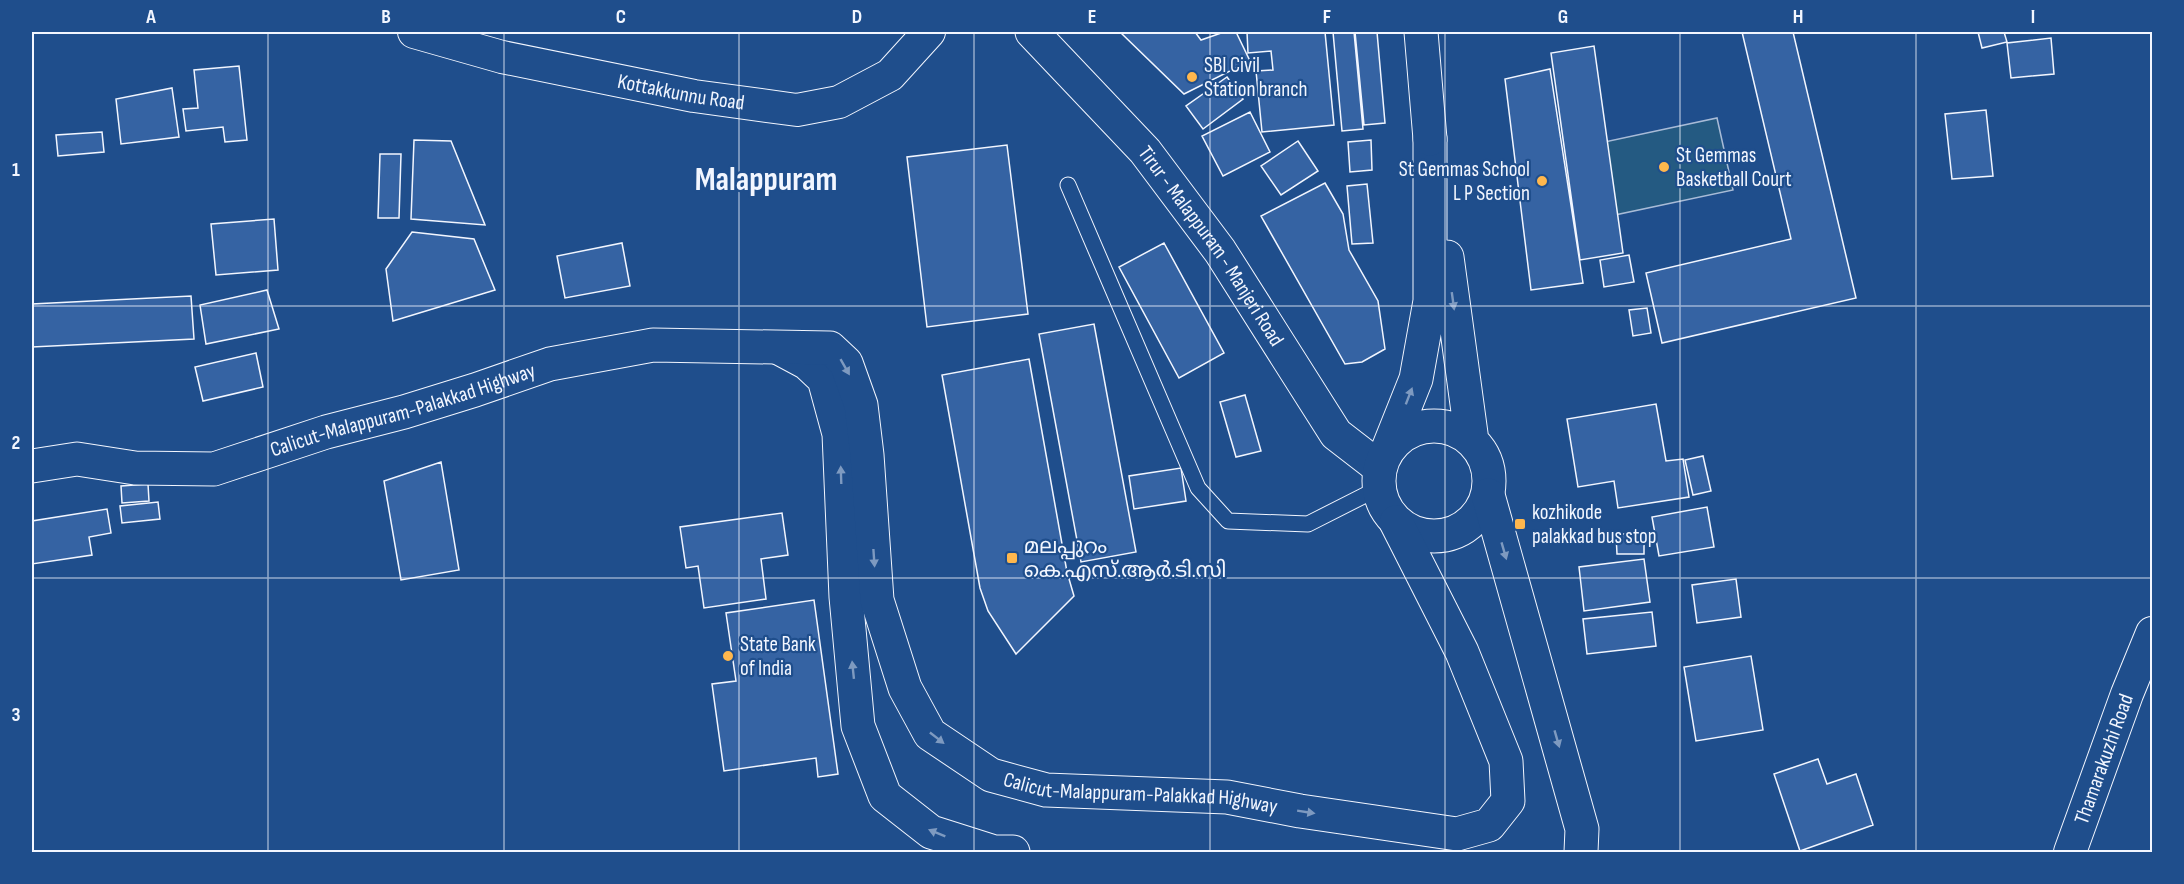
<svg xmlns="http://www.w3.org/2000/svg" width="2184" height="884" font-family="'Sofia Sans Condensed','Noto Sans Malayalam',sans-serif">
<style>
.green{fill:#245a82;stroke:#a8bbd7;stroke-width:1.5}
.building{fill:#3563a3;stroke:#f2f6ff;stroke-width:1.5}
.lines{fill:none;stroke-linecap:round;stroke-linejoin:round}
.service-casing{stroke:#f2f6ff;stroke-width:17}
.minor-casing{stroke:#f2f6ff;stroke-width:34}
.secondary-casing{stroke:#f2f6ff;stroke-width:35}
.primary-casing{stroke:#f2f6ff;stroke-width:35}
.trunk-casing{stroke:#f2f6ff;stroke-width:35}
.service{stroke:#1f4e8c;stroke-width:15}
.minor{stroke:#1f4e8c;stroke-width:32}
.secondary{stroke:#1f4e8c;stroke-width:33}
.primary{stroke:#1f4e8c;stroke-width:33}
.trunk{stroke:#1f4e8c;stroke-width:33}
.oneway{fill:#7e9ac0}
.grid{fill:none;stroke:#f2f6ff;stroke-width:1.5;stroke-opacity:0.55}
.poi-dot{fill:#ffb74d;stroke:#1f4e8c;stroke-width:2}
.labels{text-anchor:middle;stroke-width:4.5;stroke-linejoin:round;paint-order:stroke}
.poi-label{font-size:21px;fill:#f2f6ff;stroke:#1f4e8c;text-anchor:start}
.street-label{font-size:21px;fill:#f2f6ff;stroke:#1f4e8c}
.town-label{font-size:33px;font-weight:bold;fill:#f2f6ff;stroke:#1f4e8c}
.neatline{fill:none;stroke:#f2f6ff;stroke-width:2}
.grid-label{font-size:20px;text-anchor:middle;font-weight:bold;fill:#f2f6ff}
</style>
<rect width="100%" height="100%" fill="#1f4e8c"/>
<path class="green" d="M1717,118l16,72 -123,26 -15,-72z"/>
<path class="building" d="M1120,32h75l6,8 23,-8h12l14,29 -66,33z
M1247,32h78l9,93 -72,7 -6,-61 17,-1 -2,-19 -23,2z
M1333,32h21l9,97 -21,2z
M1355,32h22l8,91 -21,2z
M1742,32h51l63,266 -194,45 -16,-70 145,-34z
M1978,32h26l3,10 -25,6z
M2051,38l3,36 -43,4 -4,-35z
M1594,46l29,207 -43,7 -29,-207z
M239,66l8,74 -22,2 -2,-15 -37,4 -3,-22 15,-1 -4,-38z
M1550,69l33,214 -52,7 -26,-211z
M1227,77l16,22 -40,30 -17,-23z
M172,88l7,49 -58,7 -5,-45z
M1986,110l7,66 -41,3 -7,-65z
M1250,112l20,40 -47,24 -21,-40z
M102,132l2,20 -46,4 -2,-21z
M414,140l37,1 34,84 -74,-6z
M1371,140l1,30 -22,2 -2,-30z
M1298,141l20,30 -37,24 -20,-29z
M1007,145l21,169 -101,13 -20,-170z
M380,154h21l-2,64h-21z
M1325,183l18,31 6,36 29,51 7,48 -23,13 -17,2 -84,-148z
M1367,184l6,59 -21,1 -5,-58z
M274,219l4,51 -62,5 -5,-51z
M412,232l62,7 21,51 -102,31 -7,-52z
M622,243l8,43 -65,12 -8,-42z
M1164,243l60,110 -45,25 -60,-111z
M1629,255l5,27 -30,5 -4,-27z
M267,290l12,39 -73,15 -6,-39z
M191,296l3,43 -162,8v-43z
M1647,308l4,25 -18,3 -4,-26z
M1094,324l42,228 -55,10 -42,-228z
M256,353l7,34 -60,14 -8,-34z
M1029,359l38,213 7,24 -58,58 -28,-43 -8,-23 -38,-213z
M1245,395l16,56 -25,6 -16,-55z
M1656,404l10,57 17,-2 6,38 -71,11 -4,-27 -36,6 -11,-68z
M1703,456l8,35 -18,4 -8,-35z
M441,462l18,108 -58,10 -17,-99z
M1181,468l5,33 -52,8 -5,-33z
M148,484l1,17 -27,2 -1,-17z
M158,502l2,17 -38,4 -2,-17z
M1707,507l7,40 -55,9 -7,-39z
M107,509l4,24 -22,4 3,18 -60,9v-43z
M782,513l6,42 -27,4 5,40 -62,9 -6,-42 -12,2 -6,-41z
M1616,534h28v20h-27z
M1644,559l6,43 -66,9 -5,-44z
M1736,579l5,38 -44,6 -5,-38z
M814,600l24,174 -20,3 -2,-19 -92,13 -12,-87 24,-3 -10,-68z
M1652,612l4,34 -69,8 -4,-35z
M1751,656l12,74 -67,11 -12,-74z
M1818,759l9,25 29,-10 17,51 -73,26 -26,-77z"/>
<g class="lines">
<g class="service-casing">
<path id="service" d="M1068,185l130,303 30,33 80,3 71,-36"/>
</g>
<g class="minor-casing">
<g id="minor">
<path id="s1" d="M414,32l88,25 192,39 103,14 42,-8 51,-27 39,-43"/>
<path id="s2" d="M2070,852l57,-158 25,-61"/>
</g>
</g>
<g class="secondary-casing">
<g id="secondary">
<path id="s3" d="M1032,32l113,119 75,100 116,183 44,34"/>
</g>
</g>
<g class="primary-casing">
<path id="primary" d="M1447,257l25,184
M1379 481a55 55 0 1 1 110 0a55 55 0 1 1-110 0Z
M1388,449l28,-70 14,-78v-162"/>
</g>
<g class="trunk-casing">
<g id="trunk">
<path d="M1421,32l9,107"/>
<path d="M779,348l28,15 17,16 15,55 7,163 12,129 27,70 46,36 63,20h19"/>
<path id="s4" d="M32,466l45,-7 58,9 79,1 112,-37 78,-20 71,-22 75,-26 103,-19 177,3 16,15 15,42 6,50 10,145 28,88 25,46 61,41 55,15 181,7 73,14 157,23 32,-9 19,-24 -2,-40 -44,-109 -66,-130"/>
<path d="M1488,495l94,334 -1,23"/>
</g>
</g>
<use href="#service" class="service"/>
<use href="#minor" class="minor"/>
<use href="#secondary" class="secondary"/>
<use href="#primary" class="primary"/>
<use href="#trunk" class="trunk"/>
</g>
<defs><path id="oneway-solid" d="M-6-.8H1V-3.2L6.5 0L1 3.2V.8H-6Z" transform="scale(1.5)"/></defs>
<g class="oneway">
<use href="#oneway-solid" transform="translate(1453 301) rotate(82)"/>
<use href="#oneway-solid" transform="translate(845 367) rotate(60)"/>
<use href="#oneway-solid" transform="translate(1409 396) rotate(-69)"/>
<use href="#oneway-solid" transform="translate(841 475) rotate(-92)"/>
<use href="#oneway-solid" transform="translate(1504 551) rotate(74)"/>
<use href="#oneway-solid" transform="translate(874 558) rotate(86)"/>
<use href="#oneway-solid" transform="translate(853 670) rotate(-96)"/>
<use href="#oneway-solid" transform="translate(937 738) rotate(38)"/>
<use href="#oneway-solid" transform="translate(1557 739) rotate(74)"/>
<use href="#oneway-solid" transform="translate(1306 812) rotate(9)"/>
<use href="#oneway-solid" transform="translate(937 833) rotate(-158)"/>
</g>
<path class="grid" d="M268,32v820M504,32v820M739,32v820M974,32v820M1210,32v820M1445,32v820M1680,32v820M1916,32v820M32,306h2120M32,578h2120"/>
<g class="poi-dot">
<circle cx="1192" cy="77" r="6"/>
<circle cx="1664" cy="167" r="6"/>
<circle cx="1542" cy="181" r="6"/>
<rect x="1514" y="518" width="12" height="12" rx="3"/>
<rect x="1006" y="552" width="12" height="12" rx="3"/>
<circle cx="728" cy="656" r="6"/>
</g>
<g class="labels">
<g class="poi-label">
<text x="1204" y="72">SBI Civil<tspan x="1204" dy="24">Station branch</tspan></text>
<text x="1676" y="162">St Gemmas<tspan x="1676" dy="24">Basketball Court</tspan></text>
<text x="1530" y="176" text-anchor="end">St Gemmas School<tspan x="1530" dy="24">L P Section</tspan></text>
<text x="1532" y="519">kozhikode<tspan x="1532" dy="24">palakkad bus stop</tspan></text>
<text x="1024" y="553">മലപ്പുറം<tspan x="1024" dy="24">കെ.എസ്.ആർ.ടി.സി</tspan></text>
<text x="740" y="651">State Bank<tspan x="740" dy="24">of India</tspan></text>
</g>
<g class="street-label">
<text dy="7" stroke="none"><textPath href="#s1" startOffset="274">Kottakkunnu Road</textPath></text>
<text dy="7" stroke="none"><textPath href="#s3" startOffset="280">Tirur - Malappuram - Manjeri Road</textPath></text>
<text dy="7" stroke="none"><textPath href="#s4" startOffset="381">Calicut-Malappuram-Palakkad Highway</textPath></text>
<text dy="7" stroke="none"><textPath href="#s2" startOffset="99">Thamarakuzhi Road</textPath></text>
<text dy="7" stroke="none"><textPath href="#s4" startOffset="1449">Calicut-Malappuram-Palakkad Highway</textPath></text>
</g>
<g class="town-label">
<text x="766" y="190">Malappuram</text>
</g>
</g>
<rect width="2184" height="884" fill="none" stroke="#1f4e8c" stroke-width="66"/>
<rect x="33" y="33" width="2118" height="818" class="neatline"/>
<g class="grid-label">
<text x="151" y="23">A</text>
<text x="386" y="23">B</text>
<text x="621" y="23">C</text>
<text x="857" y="23">D</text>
<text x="1092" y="23">E</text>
<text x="1327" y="23">F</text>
<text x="1563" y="23">G</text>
<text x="1798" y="23">H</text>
<text x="2033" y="23">I</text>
<text x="16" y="176">1</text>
<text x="16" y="449">2</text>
<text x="16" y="721">3</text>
</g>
</svg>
